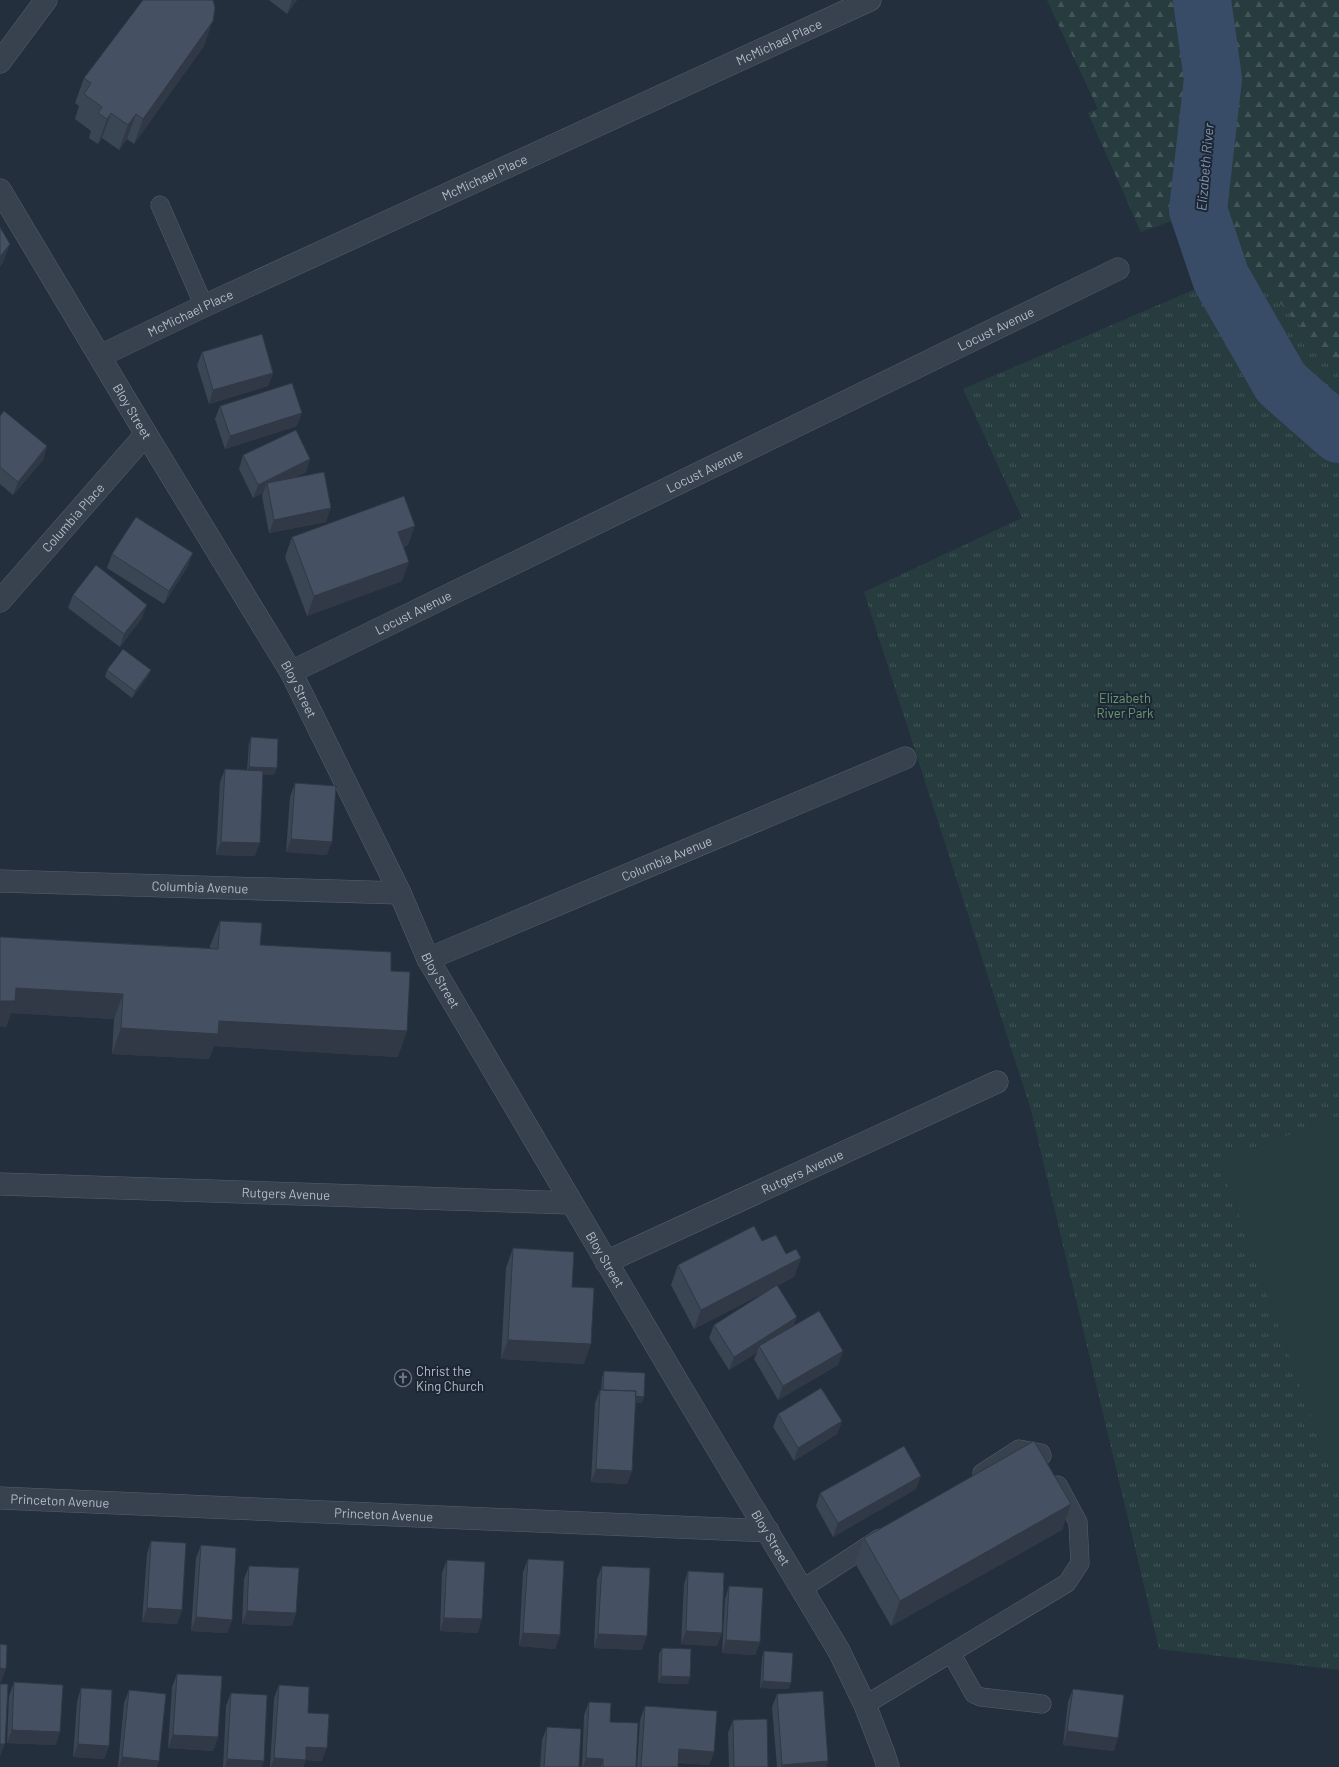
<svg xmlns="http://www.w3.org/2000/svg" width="1339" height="1767" font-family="Barlow,sans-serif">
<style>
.grass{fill:url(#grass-tufts)}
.forest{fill:url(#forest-firs)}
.pitch{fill:#263c3f}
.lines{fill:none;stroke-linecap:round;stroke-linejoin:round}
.river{stroke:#394c67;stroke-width:58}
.service-casing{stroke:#565f6c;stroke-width:19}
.minor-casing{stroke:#565f6c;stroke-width:23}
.tertiary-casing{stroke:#565f6c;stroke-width:23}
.service{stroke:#38414e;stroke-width:18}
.minor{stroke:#38414e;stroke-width:22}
.tertiary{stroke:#38414e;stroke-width:22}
.wall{fill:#3b4654}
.shaded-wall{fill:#303945}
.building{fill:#455162;stroke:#303945}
.labels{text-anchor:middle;stroke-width:4;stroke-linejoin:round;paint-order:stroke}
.street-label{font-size:13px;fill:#b4bcc9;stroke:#1d2633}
.park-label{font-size:13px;fill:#6b9a76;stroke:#1d2633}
.poi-label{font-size:13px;fill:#b4bcc9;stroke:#1d2633;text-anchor:start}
.water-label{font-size:14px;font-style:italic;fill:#7c92b1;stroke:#1d2633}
</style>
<defs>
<pattern id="grass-tufts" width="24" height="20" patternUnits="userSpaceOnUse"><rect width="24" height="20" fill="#263c3f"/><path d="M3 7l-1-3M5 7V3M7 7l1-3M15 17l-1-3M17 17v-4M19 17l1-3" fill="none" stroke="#435659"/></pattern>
<pattern id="forest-firs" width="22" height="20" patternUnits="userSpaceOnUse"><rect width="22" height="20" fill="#263c3f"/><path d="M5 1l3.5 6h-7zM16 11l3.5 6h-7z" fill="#435659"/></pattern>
</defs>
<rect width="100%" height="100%" fill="#242f3e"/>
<path class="grass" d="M1047,0h292v1670l-180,-21 -128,-539 -167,-518 158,-74 -59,-129 258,-111 -23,-67 -57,21 -53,-119 10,-4z"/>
<path class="forest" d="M1047,0h292v373l-78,-93 -63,-69 -57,21 -53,-119 10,-4z"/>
<path class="pitch" d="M1339,1117v378l-120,-335z"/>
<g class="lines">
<path class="river" d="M1202,0l11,79 -15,131 23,68 60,105 58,51"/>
<g class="service-casing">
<path id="service" d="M160,205l44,101
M982,1473l37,-24 22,4 1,3
M802,1589l78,-51
M951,1653l23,41 7,3 61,7
M865,1705l202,-122 13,-20 -2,-41 -20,-37"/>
</g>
<g class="minor-casing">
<g id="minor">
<path id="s1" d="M100,356l104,-50 666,-306"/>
<path id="s2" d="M0,601l146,-167"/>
<path id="s3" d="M291,672l827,-403"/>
<path id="s4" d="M0,881l400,12"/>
<path id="s5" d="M428,959l477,-201"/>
<path id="s6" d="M0,1184l572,19"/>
<path id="s7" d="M606,1262l391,-180"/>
<path id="s8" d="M0,1498l768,33"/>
</g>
</g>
<g class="tertiary-casing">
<g id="tertiary">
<path d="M0,62l46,-62"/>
<path id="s9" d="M0,190l146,244 145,238 109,221 28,66 252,427 159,265 26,54 19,49 4,13"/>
</g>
</g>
<use href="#service" class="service"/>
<use href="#minor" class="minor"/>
<use href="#tertiary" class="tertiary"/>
</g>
<path class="wall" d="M269,0h28l-10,14z
M204,46l-70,98 -7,-5 -8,11 -17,-12 -4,6 -9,-6 2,-7 -16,-12 4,-13 -4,-3 9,-25z
M202,352l71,21 -5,13 -59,18 -12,-39z
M220,406l77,20 -72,23 -10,-30z
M0,416l47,30 -4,14 -30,35 -13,-11z
M243,455l67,4 -4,13 -10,5 30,45 -57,11 -7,-37 1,-3 -10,5 -14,-29z
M292,537l116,8 -4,2 -2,34 -95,35 -22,-59z
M112,554l76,12 -24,38 -57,-36z
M73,595l69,23 -22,29 -52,-39z
M107,670l41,6 -16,22 -27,-21z
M251,737l23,38 -12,-1 -7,82 -39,-1 4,-73 5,-13 22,1 2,-26z
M295,783l32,72 -41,-3 4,-55z
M220,921l40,24 131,26 7,86 -184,-11 -5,13 -97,-5 2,-35 -103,-6 -5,14 -6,-1v-89l210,11v-2z
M762,1241l24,13 15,4 -7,19 -17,9 17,40 49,25 -5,14 -60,35 -24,-41 3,-6 -28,17 -20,-32 5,-13 57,-36 -77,40 -23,-44 7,-20z
M513,1248l59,39 12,77 -83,-5 5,-91z
M604,1371l38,32h-7l-3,68 -5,13 -36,-2 4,-79 5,-13h1l1,-12z
M778,1414l64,7 -5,13 -43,27 -21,-34z
M916,1489l-83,48 -17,-31 4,-13z
M1071,1504l-9,26 -171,96 -36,-63 9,-25z
M151,1541l31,69 -5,14 -35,-2 5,-68z
M201,1545l31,75 -5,13 -36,-2 5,-73z
M528,1559l32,76 -5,14 -36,-3 4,-74z
M447,1560l31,73 -38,-2 2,-58z
M249,1566l47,47 -4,13 -50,-2 2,-45z
M602,1566l40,84 -48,-2 3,-69z
M688,1571l34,62 -5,13 -36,-2 3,-60z
M729,1586l31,56 -5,13 -33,-2 3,-54z
M662,1648l26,36 -30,-1 1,-29z
M764,1651l25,38 -29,-1 2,-30z
M177,1674l41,63 -5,14 -45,-3 4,-61z
M14,1682l42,63 -49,-2 2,-47z
M279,1685l29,28 14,48 -16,-1 -3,7h-33l4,-69z
M81,1688l28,58 -5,13 -31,-2 4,-55z
M1073,1689l41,62 -51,-6 5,-43z
M129,1690l28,77h-39l6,-64z
M231,1693l31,74h-39l3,-61z
M777,1694l51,67 -2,6h-49l-5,-60z
M589,1702l21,20 26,45h-54l2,-52z
M645,1706l69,46 -5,13 -31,-2v4h-41l3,-47z
M733,1720l35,47h-39l-1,-34z
M547,1727l32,40h-39l2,-27z"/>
<path class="shaded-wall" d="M292,0h5l-10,14z
M213,21l-9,25 -70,98 9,-25z
M111,113l-9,25 -4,6 9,-25z
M136,114l-9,25 -8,11 9,-25z
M10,244l-7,19 -3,4v-10z
M273,373l-5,13 -59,18 4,-14z
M302,413l-5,13 -72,23 5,-13z
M47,446l-4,14 -30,35 5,-13z
M310,459l-4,13 -38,18 -1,-7 -4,10 -10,5 5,-13z
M331,508l-5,14 -57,11 5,-13z
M415,526l-7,19 -17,6 7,-19z
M193,553l-5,13 -24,38 5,-13z
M409,562l-7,19 -95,35 7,-20z
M147,605l-5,13 -22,29 4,-13z
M151,670l-3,6 -16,22 3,-7z
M249,767l28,1 -3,7 -27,-2z
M291,839l41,3 -5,13 -41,-3z
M221,842l39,1 -5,13 -39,-1z
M16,988l107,6 -9,25 -103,-6 -5,14 -6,-1v-25z
M219,1021l188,10 -9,26 -184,-11 -5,13 -97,-5 9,-26z
M801,1258l-7,19 -100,52 7,-19z
M797,1317l-5,13 -33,16 -2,7 -28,17 5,-13z
M508,1340l83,4 -7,20 -83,-5z
M843,1351l-5,14 -60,35 5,-14z
M603,1395l41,2 -2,6 -41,-1z
M842,1421l-5,13 -43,27 4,-13z
M596,1469l36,2 -5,13 -36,-2z
M921,1476l-5,13 -83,48 5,-14z
M1071,1504l-9,26 -171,96 9,-25z
M147,1608l35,2 -5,14 -35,-2z
M247,1611l49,2 -4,13 -50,-2z
M196,1617l36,3 -5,13 -36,-2z
M444,1618l38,1 -4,14 -38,-2z
M686,1631l36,2 -5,13 -36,-2z
M523,1633l37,2 -5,14 -36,-3z
M598,1634l49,2 -5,14 -48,-2z
M726,1640l34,2 -5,13 -33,-2z
M0,1668l6,1 -5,13h-1z
M661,1676l29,1 -2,7 -30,-1z
M763,1681l28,2 -2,6 -29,-1z
M12,1730l48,2 -4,13 -49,-2z
M1067,1731l51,7 -4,13 -51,-6z
M173,1735l45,2 -5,14 -45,-3z
M0,1744h5l-5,13z
M78,1744l31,2 -5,13 -31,-2z
M306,1747l21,1 -5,13 -16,-1 -3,7h-32l3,-9z
M679,1749l35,3 -5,13 -35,-3z
M122,1757l37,4 -2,6h-38z
M586,1758l17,1 -2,8h-18z
M227,1759l37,2 -2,6h-37z
M828,1761l-2,6h-45l1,-2z"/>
<path class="building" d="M143,0h70l2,8 -2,13 -70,98 -7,-5 -8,11 -17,-12 -4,6 -9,-6 4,-6 -18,-13 7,-11 -7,-5z
M0,227l10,17 -10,13z
M262,334l11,39 -60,17 -11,-38z
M292,383l10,30 -72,23 -10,-30z
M4,411l43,35 -29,36 -18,-15v-51z
M296,430l14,29 -52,26 -15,-30z
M324,472l7,36 -57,12 -7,-37z
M404,496l11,30 -17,6 11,30 -95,34 -22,-59z
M136,517l57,36 -24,38 -57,-37z
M96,565l51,40 -23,29 -51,-39z
M123,649l28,21 -16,21 -28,-21z
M251,737l27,2 -1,29 -28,-1z
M225,769l38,2 -3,72 -39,-1z
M295,783l41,3 -4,56 -41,-3z
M220,921l42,2 -2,22 131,7v19l19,1 -3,59 -188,-10 -1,13 -97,-6 2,-34 -107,-6 -1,13h-15v-64l218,12z
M754,1226l8,15 14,-6 10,19 10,-5 5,9 -100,52 -23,-45z
M513,1248l61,4 -2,35 22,1 -3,56 -83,-4z
M777,1285l20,32 -63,40 -20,-32z
M819,1311l24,40 -60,35 -24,-40z
M604,1371l41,2 -1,24 -9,-1 1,-5 -33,-1z
M821,1388l21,33 -44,27 -20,-34z
M600,1390l36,1 -4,80 -36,-2z
M1034,1441l37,63 -171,97 -36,-63z
M904,1446l17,30 -83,47 -18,-30z
M151,1541l35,2 -4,67 -35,-2z
M201,1545l35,3 -4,72 -36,-3z
M528,1559l36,2 -4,74 -37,-2z
M447,1560l38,2 -3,57 -38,-1z
M249,1566l50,2 -3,45 -49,-2z
M602,1566l48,2 -3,68 -49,-2z
M688,1571l36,2 -2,60 -36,-2z
M729,1586l34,2 -3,54 -34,-2z
M0,1644l7,1 -1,24 -6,-1z
M662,1648l29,1 -1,28 -29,-1z
M764,1651l29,2 -2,30 -28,-2z
M177,1674l45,2 -4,61 -45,-2z
M14,1682l49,3 -3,47 -48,-2z
M0,1684h8l-3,60h-5z
M279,1685l30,2 -1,26 21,1 -2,34 -21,-1v13l-32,-2z
M81,1688l31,2 -3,56 -31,-2z
M1073,1689l51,6 -6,43 -51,-7z
M129,1690l37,4 -7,67 -37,-4z
M823,1691l5,70 -46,4 -5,-71z
M231,1693l36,2 -3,66 -37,-2z
M589,1702l22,1 -1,19 28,1 -2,44h-33v-8l-17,-1z
M645,1706l72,5 -3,41 -35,-3 -1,18h-37z
M767,1719l1,48h-34l-1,-47z
M547,1727l34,2 -2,38h-35z"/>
<defs>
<g id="church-ring" transform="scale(0.9)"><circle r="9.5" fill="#1d2633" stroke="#6b7280" stroke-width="1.5"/><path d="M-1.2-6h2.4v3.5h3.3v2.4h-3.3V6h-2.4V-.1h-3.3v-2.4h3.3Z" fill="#6b7280"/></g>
</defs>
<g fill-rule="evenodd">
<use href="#church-ring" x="403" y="1378"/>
</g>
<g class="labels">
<g class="street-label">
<text dy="5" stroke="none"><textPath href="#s1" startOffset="748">McMichael Place</textPath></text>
<text dy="5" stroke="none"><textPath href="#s1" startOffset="424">McMichael Place</textPath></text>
<text dy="5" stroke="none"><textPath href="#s1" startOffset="100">McMichael Place</textPath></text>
<text dy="5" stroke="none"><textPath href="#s3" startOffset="784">Locust Avenue</textPath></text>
<text dy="5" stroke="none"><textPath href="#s9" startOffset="258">Bloy Street</textPath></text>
<text dy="5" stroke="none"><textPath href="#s3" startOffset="460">Locust Avenue</textPath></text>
<text dy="5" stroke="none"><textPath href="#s2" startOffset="111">Columbia Place</textPath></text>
<text dy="5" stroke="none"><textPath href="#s3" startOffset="136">Locust Avenue</textPath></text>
<text dy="5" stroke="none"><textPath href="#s9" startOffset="582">Bloy Street</textPath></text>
<text dy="5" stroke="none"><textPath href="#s5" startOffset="259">Columbia Avenue</textPath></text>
<text dy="5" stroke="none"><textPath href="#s4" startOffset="200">Columbia Avenue</textPath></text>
<text dy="5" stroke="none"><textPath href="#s9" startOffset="906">Bloy Street</textPath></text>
<text dy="5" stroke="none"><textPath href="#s7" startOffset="216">Rutgers Avenue</textPath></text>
<text dy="5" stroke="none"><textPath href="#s6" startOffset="286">Rutgers Avenue</textPath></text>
<text dy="5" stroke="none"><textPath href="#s9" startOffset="1230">Bloy Street</textPath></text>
<text dy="5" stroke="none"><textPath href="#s8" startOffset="60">Princeton Avenue</textPath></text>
<text dy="5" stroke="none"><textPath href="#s8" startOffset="384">Princeton Avenue</textPath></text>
<text dy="5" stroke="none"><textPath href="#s9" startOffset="1554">Bloy Street</textPath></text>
</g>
<g class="park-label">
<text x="1125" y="703">Elizabeth<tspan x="1125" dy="15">River Park</tspan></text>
</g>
<g class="poi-label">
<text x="416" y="1376">Christ the<tspan x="416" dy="15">King Church</tspan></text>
</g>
<g class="water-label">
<text transform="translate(1205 167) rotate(-85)" y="5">Elizabeth River</text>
</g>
</g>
</svg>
